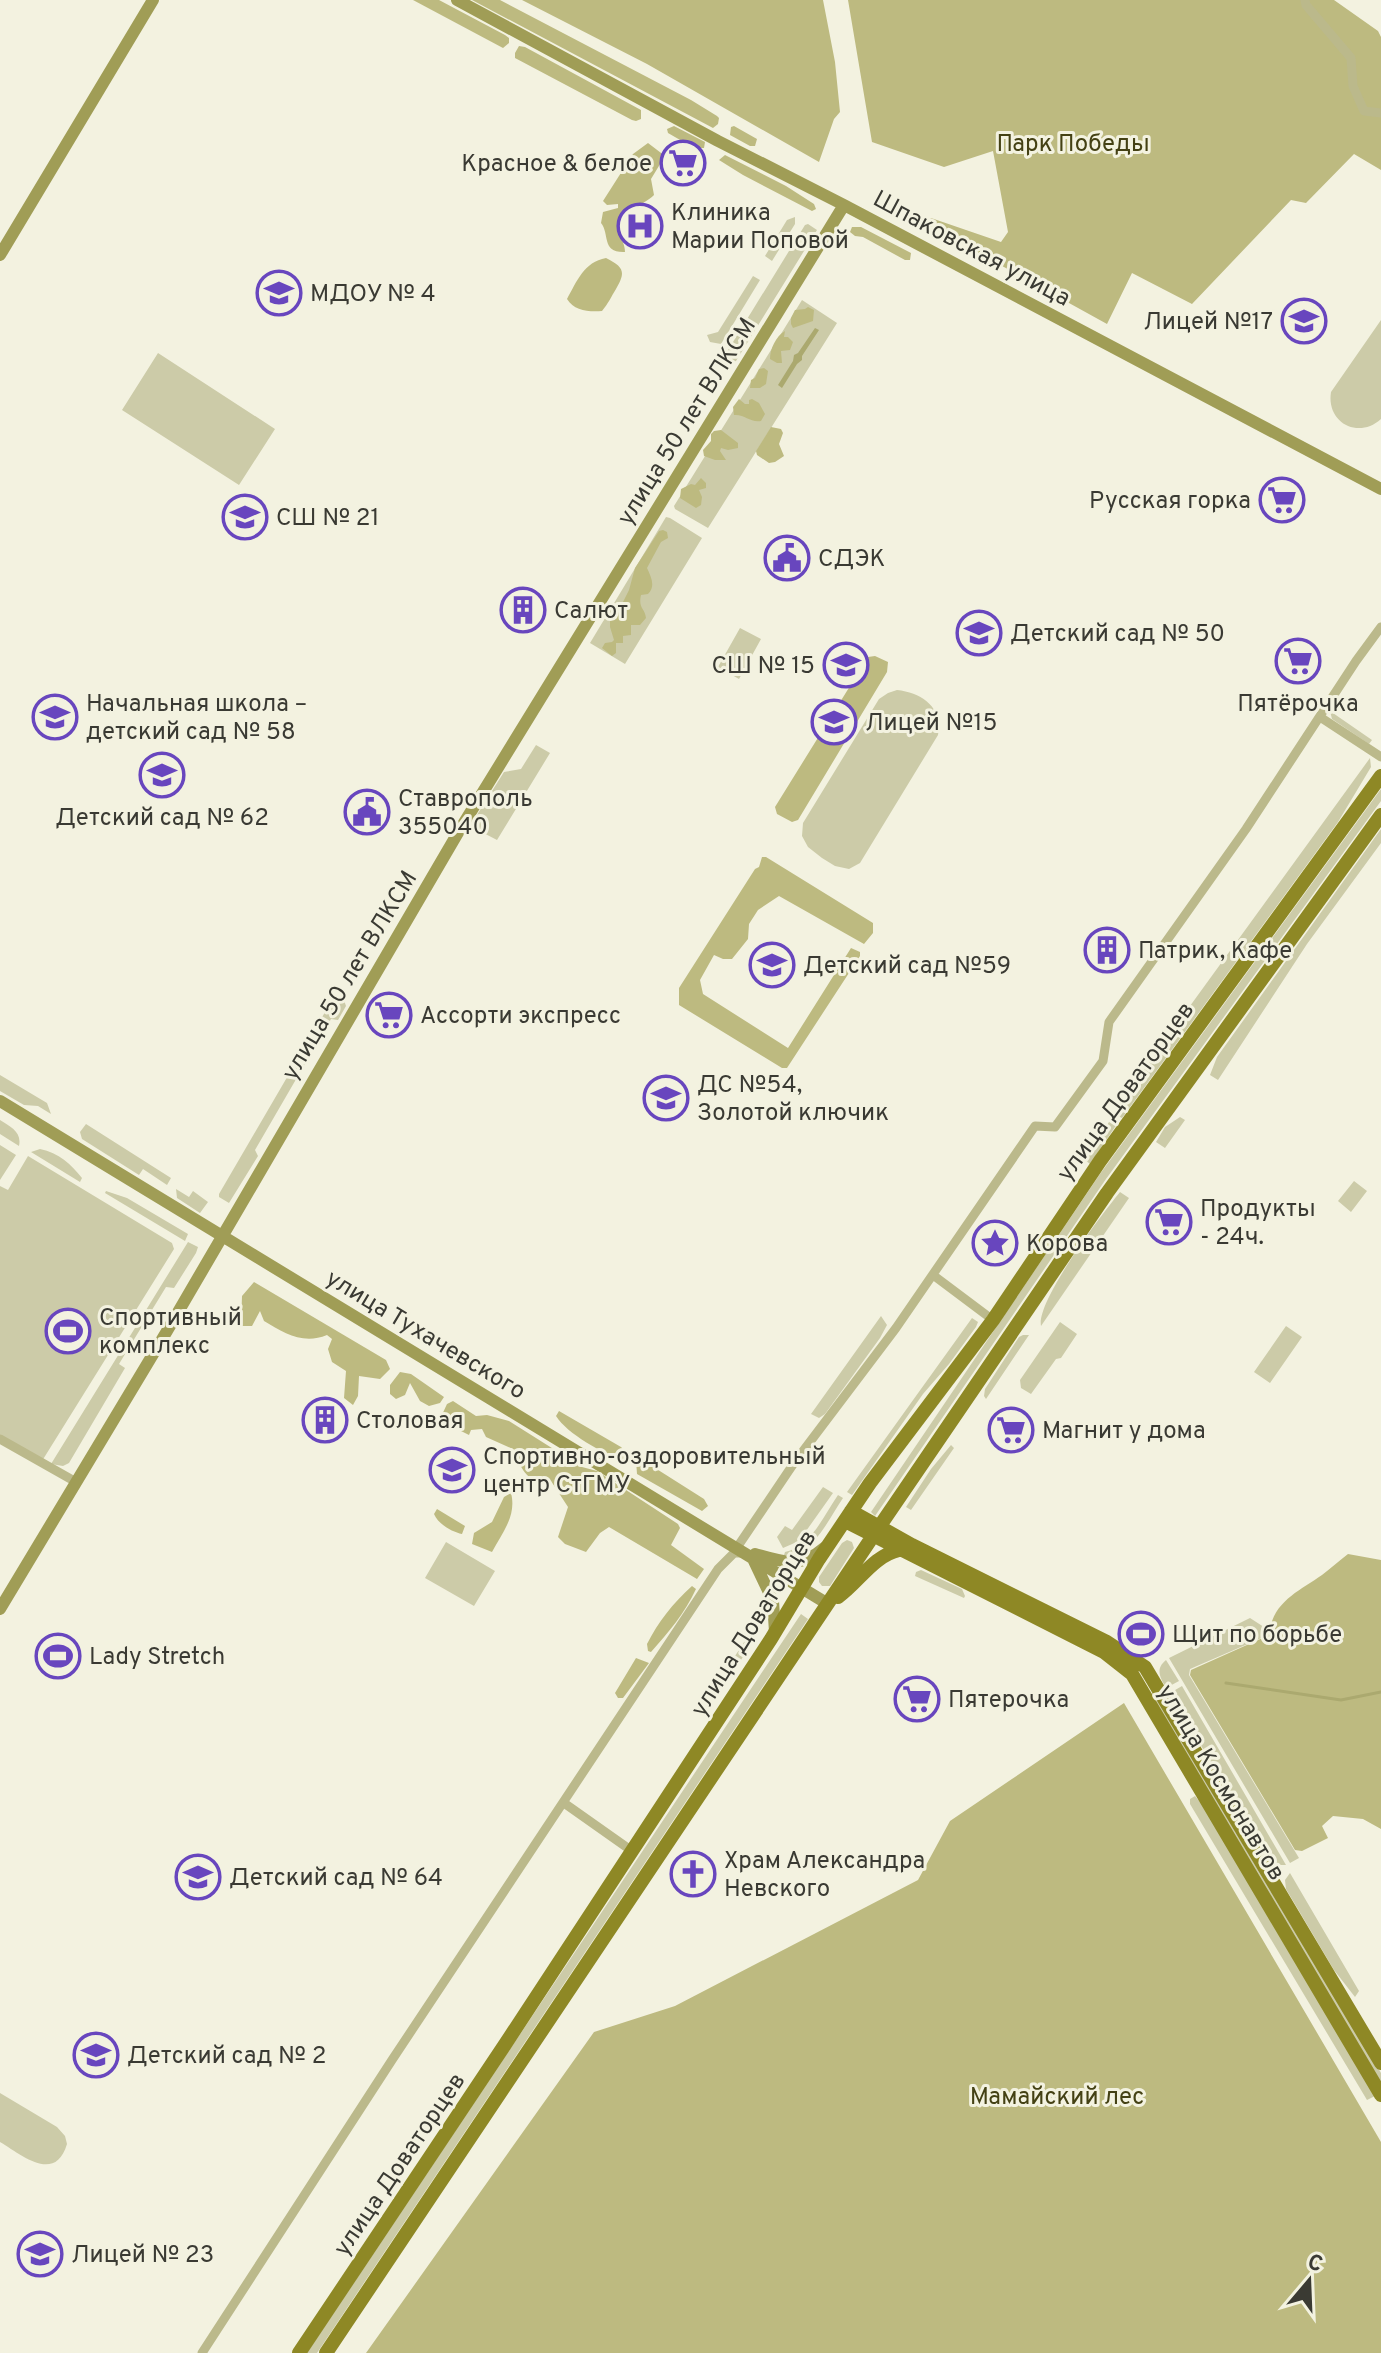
<svg xmlns="http://www.w3.org/2000/svg" width="1381" height="2353" font-family="Overpass,sans-serif">
<style>
.green{fill:#cccba8}
.forest{fill:#bdba80}
.water{fill:#aba96f}
.lines{fill:none;stroke-linecap:round;stroke-linejoin:round}
.stream{stroke:#aba96f;stroke-width:3}
.street{stroke:#bbb98b;stroke-width:9}
.secondary{stroke:#a09d56;stroke-width:12}
.primary{stroke:#8e8825;stroke-width:14}
.labels{text-anchor:middle;stroke-width:6;stroke-linejoin:round;paint-order:stroke}
.park-label{font-size:24px;fill:#444114;stroke:#f3f2e0}
.poi-label{font-size:24px;fill:#3a3a33;stroke:#f3f2e0;text-anchor:start}
.street-label{font-size:24px;fill:#3a3a33;stroke:#f3f2e0}
</style>
<rect width="100%" height="100%" fill="#f3f2e0"/>
<path class="green" d="M795,217v7l-23,37 -7,-5 22,-36z
M808,224l9,6 -81,131 -3,1 -8,-7 80,-130z
M753,276l7,4 -39,64 -11,-2 -3,-7 11,-3z
M802,300l35,23 -129,205 -33,-19 -1,-3z
M1381,320v99c-23,21 -55,3 -50,-27z
M158,353l117,76 -36,56 -117,-75z
M666,517l4,1 32,20 -77,126 -35,-21z
M740,628l21,11 -22,40 -21,-12z
M897,690c26,3 46,18 41,45l-78,128 -11,6 -14,-3 -13,-8 -14,-11 -6,-11 1,-13 76,-124 9,-6z
M1330,711l42,29 -3,4 -37,-25z
M536,745l14,8 -53,87 -27,-14 34,-54 17,-3z
M1370,758l1,9 -33,55 -216,296 -6,-3 29,-47z
M1381,789v12l-275,378 -231,337 -4,-4 229,-338z
M1381,829v14l-74,101 -89,136 -8,-5 7,-18z
M335,995l9,5 2,6 -8,14 -7,-1 -76,131 3,6 -29,47 -10,-6v-3z
M0,1075l47,28 4,11 -13,-8 -14,-1 -24,-14z
M1180,1117l5,3 -20,28 -9,-6 9,-15z
M1111,1119l6,5 -27,40 -6,-5z
M0,1120c11,7 22,12 19,26l-19,-12z
M86,1124l85,54 -4,7 -24,-16 -4,6 -57,-36 -2,-7z
M0,1145l16,10 -16,25z
M40,1149c19,4 31,15 42,29l-2,4 -49,-30z
M28,1156l144,87 2,6 -132,212 -42,-26v-249l8,4z
M1354,1181l13,10 -16,21 -13,-11z
M176,1189l13,8 4,-6 15,11 -8,11 -23,-15z
M106,1191l21,7 61,36 -3,7 -80,-48z
M1120,1192l9,6 -88,128c-5,-25 61,-112 79,-134z
M188,1242l10,5 -2,6 -22,35 -8,-1 -47,77 6,4 -56,95 -6,3 -12,-2z
M881,1316l6,9 -7,13 -55,76 -6,4 -8,-4z
M972,1318l6,4 -2,5 -27,37 -26,30 -71,101 -5,-3z
M1060,1322l17,12 -16,24 -5,1 -25,35 -10,-6 -1,-8z
M1286,1326l16,11 -32,46 -16,-11z
M1023,1335h6l-43,64 -2,-3 1,-7 34,-52z
M951,1445l3,3 -43,62 -5,-3 25,-38z
M823,1487l10,6 -34,48 -16,7 -6,-11 8,-11 7,4z
M838,1495l5,3c-15,22 -30,58 -59,57l1,-3c26,-5 39,-37 53,-57z
M847,1540l5,2 2,6 -24,38h-8l-3,-4v-5l23,-34z
M446,1542l49,29 -21,35 -49,-28z
M921,1570l41,19 3,7 -1,2 -49,-22 1,-4z
M801,1614l7,5 -491,734h-10z
M1250,1618l23,15 -83,36 -1,6 110,183 -9,5 -121,-205z
M752,1630l5,3c-10,16 -23,45 -41,52z
M1166,1660l13,21 -13,7c-6,-11 -11,-19 0,-28z
M1182,1686l104,179h-11l-7,-6 -98,-166z
M1157,1691l224,382v12l-230,-391z
M1195,1796l16,19 164,281 -8,4 -177,-296v-5z
M1290,1873l69,118 -4,6 -21,-27 -48,-81 -1,-9z
M0,2093l57,34 8,9 2,8c-12,40 -45,11 -67,-2z"/>
<path class="forest" d="M413,0h26l66,35 4,3v5l-6,5z
M472,0h28l191,100 26,16 2,2 -1,6 -5,4z
M522,0h301l12,62 5,50 -6,7 -15,43 -172,-98z
M848,0h486l44,31 3,6v133l-27,-16 -48,49 -15,-3 -99,104 -60,-31 -25,51 -179,-99 3,-7 70,24 7,-10 -15,-81 -49,16 -72,-25z
M519,46l6,1 116,63v9l-5,2 -4,-1 -117,-62v-5z
M674,126l31,16 -1,6h-10l-26,-15 -1,-4z
M734,126l23,13 -2,7h-5l-20,-11 1,-8z
M648,143l17,13 -14,23 3,16c-11,11 -37,17 -34,38 1,7 5,11 5,19 -24,1 -15,-18 -24,-29l2,-11 15,-4v-4l-11,1 -4,-4 30,-47z
M725,155l61,31 28,18 2,5 -4,2 -69,-36 -24,-15z
M852,227h9l50,26 -1,7h-5l-42,-23 -8,-1 -5,-4z
M606,258c18,9 20,14 10,31 -5,8 -8,15 -14,22 -13,1 -28,0 -35,-12 10,-18 17,-37 39,-41z
M808,307l6,3 -1,11 -20,7 -2,-4v-6l4,-8 10,-1z
M785,331l-1,6h4l5,5 -3,8 -9,1 1,12h-5l-7,-4c0,-10 6,-23 15,-28z
M764,368l4,3 -2,13 -6,4h-10l1,-8 4,-2 4,-9z
M739,399l6,5h4v-4l3,-1 7,4 6,11 -4,7c-11,2 -16,-7 -27,-6l-1,-8z
M771,427l10,2 2,4 -4,11 5,12 -9,6 -6,1 -12,-8 -1,-4z
M721,430l17,13v5l-10,2 -7,-2 -1,3 6,9h-11l-11,-4 -1,-6 8,-9v-7l3,-3z
M701,478l5,5v5l-7,2 3,7 -1,8 -5,3 -16,-10 1,-9 10,-5 4,1z
M663,530l4,2 1,6 -7,4 -14,26c4,9 9,18 1,26l-7,1c-3,14 4,13 5,23l-6,7h-9v10l-8,1v7h-7v10l-4,3 -10,-8 3,-5 7,-1 2,-2 -4,-13v-8l6,-1 3,-7 3,4 4,-1 -3,-12 6,-12 6,-22 24,-37z
M875,656l13,6 -1,10 -89,148 -6,2 -15,-8 -2,-7 93,-150z
M762,857h4l107,66v10l-9,11 -85,-48 -21,14 -9,14 -1,15 -16,20h-9l-9,-4 -14,25 3,14 85,54 63,-100 9,4v4l-73,112h-5l-103,-63v-17l76,-119 4,-2z
M254,1282l132,78 4,9 -10,10 -21,-3 -1,20 -5,9 -9,-7 2,-27 -14,-9 -4,-13 4,-10 -5,-4c-24,10 -43,-2 -63,-14l-4,-10 -8,15h-11l1,-30z
M400,1372l11,2 33,23 -4,6 -11,3 -9,-5 -10,-18 -5,12 -9,4 -6,-5v-9z
M453,1401l23,15 11,-1 22,6 73,46 15,4 81,53 2,4 -9,17 33,24 -7,10 -88,-52 -9,6 -14,19 -21,-8 -7,-7 10,-30 -17,-26c-21,5 -31,-11 -36,-31l-29,-13 -4,-8 -11,1 -2,5 -16,-8 -12,-10 6,-13z
M559,1411l62,36 8,8 -7,8c-20,-12 -54,-28 -66,-47z
M636,1460l8,1 60,38 4,7 -6,5 -65,-37z
M511,1493c6,23 -9,40 -19,59l-20,-8 2,-11 18,-11 12,-25z
M437,1509l28,17 -3,8c-10,-2 -24,-10 -28,-20z
M1348,1554l33,6v269l-18,-10 -30,-3 -11,10 6,12 -26,13 -7,-1 -105,-175 1,-5 85,-38 -5,-7c6,-25 31,-36 51,-50 9,-7 17,-14 26,-21z
M692,1586l4,3c-11,24 -28,44 -45,63l-3,-1 -1,-7c11,-22 26,-41 45,-58z
M636,1658l13,5 -26,35h-5l-3,-5z
M1124,1703l257,439v211h-1015l228,-321 81,-26 243,-126 32,-59z"/>
<path class="water" d="M815,328l4,2 -17,26v4l-5,4 -15,24 -4,-3 15,-24 1,-6 4,-2z"/>
<g class="lines">
<path class="stream" d="M1226,1683l115,17 40,-8"/>
<path class="street" d="M1305,0l1,5 45,53 2,28 11,25 17,2
M1320,717l61,40
M933,1275l60,45
M0,1439l76,43
M736,1549l58,-86 102,-135 139,-202 20,1 48,-66 6,-39 137,-193 110,-168 25,-34
M564,1803l68,48
M202,2353l190,-293 326,-491 16,-16h7"/>
<path class="secondary" d="M457,0l261,141 126,64 537,284
M0,255l153,-255
M0,1101l828,503
M755,1554c28,8 45,15 69,-6
M754,1561l19,40 2,31
M0,1609l167,-278 292,-500 385,-626"/>
<path class="primary" d="M851,1511l61,34 195,97 38,25 236,396
M845,1521l259,131 28,22 249,421
M838,1597c21,-15 35,-41 61,-47
M299,2353l205,-307 267,-407 48,-80 51,-76 123,-163 107,-159 281,-385
M326,2353l547,-817 234,-343 274,-378"/>
</g>
<defs>
<g id="supermarket-ring" transform="scale(2.3)"><circle r="9.5" fill="#f3f2e0" stroke="#6846be" stroke-width="1.5"/><path d="M-6-5.5h2.5l.6 2H6L4.5 2H-2.5L-4.4-4H-6ZM-1.5 3.2a1.3 1.3 0 1 0 .1 0ZM3 3.2a1.3 1.3 0 1 0 .1 0Z" fill="#6846be"/></g>
<g id="hospital-ring" transform="scale(2.3)"><circle r="9.5" fill="#f3f2e0" stroke="#6846be" stroke-width="1.5"/><path d="M-5-5h3v3.5h4V-5h3V5h-3V1.5h-4V5h-3Z" fill="#6846be"/></g>
<g id="school-ring" transform="scale(2.3)"><circle r="9.5" fill="#f3f2e0" stroke="#6846be" stroke-width="1.5"/><path d="M0-5L7-2L0 1L-7-2ZM-4 1L0 2.5L4 1V4Q0 6-4 4Z" fill="#6846be"/></g>
<g id="civic-ring" transform="scale(2.3)"><circle r="9.5" fill="#f3f2e0" stroke="#6846be" stroke-width="1.5"/><path d="M-.6-6.5H3V-4.5H.6V-3L4-1V1h2V6H-6V1h2V-1L-.6-3ZM-1.2 2.5V6h2.4V2.5Z" fill="#6846be"/></g>
<g id="building-ring" transform="scale(2.3)"><circle r="9.5" fill="#f3f2e0" stroke="#6846be" stroke-width="1.5"/><path d="M-4-6H4V6H1V3H-1V6H-4ZM-2.5-4.3h1.7v1.8h-1.7ZM.8-4.3h1.7v1.8H.8ZM-2.5-1h1.7V.8h-1.7ZM.8-1h1.7V.8H.8Z" fill="#6846be"/></g>
<g id="sight-ring" transform="scale(2.3)"><circle r="9.5" fill="#f3f2e0" stroke="#6846be" stroke-width="1.5"/><path d="M0-6L1.8-2.2L6-1.7L2.9 1.2L3.7 5.4L0 3.3L-3.7 5.4L-2.9 1.2L-6-1.7L-1.8-2.2Z" fill="#6846be"/></g>
<g id="stadium-ring" transform="scale(2.3)"><circle r="9.5" fill="#f3f2e0" stroke="#6846be" stroke-width="1.5"/><path d="M0-5a6.5 5 0 1 0 0 10a6.5 5 0 1 0 0-10ZM-3.5-1.8h7v3.6h-7Z" fill="#6846be"/></g>
<g id="university-ring" transform="scale(2.3)"><circle r="9.5" fill="#f3f2e0" stroke="#6846be" stroke-width="1.5"/><path d="M0-5L7-2L0 1L-7-2ZM-4 1L0 2.5L4 1V4Q0 6-4 4Z" fill="#6846be"/></g>
<g id="church-ring" transform="scale(2.3)"><circle r="9.5" fill="#f3f2e0" stroke="#6846be" stroke-width="1.5"/><path d="M-1.2-6h2.4v3.5h3.3v2.4h-3.3V6h-2.4V-.1h-3.3v-2.4h3.3Z" fill="#6846be"/></g>
</defs>
<g fill-rule="evenodd">
<use href="#supermarket-ring" x="683" y="163"/>
<use href="#hospital-ring" x="640" y="226"/>
<use href="#school-ring" x="279" y="293"/>
<use href="#school-ring" x="1304" y="321"/>
<use href="#supermarket-ring" x="1282" y="500"/>
<use href="#school-ring" x="245" y="517"/>
<use href="#civic-ring" x="787" y="558"/>
<use href="#building-ring" x="523" y="610"/>
<use href="#school-ring" x="979" y="633"/>
<use href="#supermarket-ring" x="1298" y="661"/>
<use href="#school-ring" x="846" y="665"/>
<use href="#school-ring" x="55" y="717"/>
<use href="#school-ring" x="834" y="722"/>
<use href="#school-ring" x="162" y="775"/>
<use href="#civic-ring" x="367" y="812"/>
<use href="#building-ring" x="1107" y="950"/>
<use href="#school-ring" x="772" y="965"/>
<use href="#supermarket-ring" x="389" y="1015"/>
<use href="#school-ring" x="666" y="1098"/>
<use href="#supermarket-ring" x="1169" y="1222"/>
<use href="#sight-ring" x="995" y="1243"/>
<use href="#stadium-ring" x="68" y="1331"/>
<use href="#building-ring" x="325" y="1420"/>
<use href="#supermarket-ring" x="1011" y="1430"/>
<use href="#university-ring" x="452" y="1470"/>
<use href="#stadium-ring" x="1141" y="1634"/>
<use href="#stadium-ring" x="58" y="1656"/>
<use href="#supermarket-ring" x="917" y="1699"/>
<use href="#church-ring" x="693" y="1874"/>
<use href="#school-ring" x="198" y="1877"/>
<use href="#school-ring" x="96" y="2055"/>
<use href="#school-ring" x="40" y="2254"/>
</g>
<g class="labels">
<g class="park-label">
<text x="1073" y="151">Парк Победы</text>
<text x="1057" y="2104">Мамайский лес</text>
</g>
<g class="poi-label">
<text x="652" y="171" text-anchor="end">Красное &amp; белое</text>
<text x="671" y="220">Клиника<tspan x="671" dy="28">Марии Поповой</tspan></text>
<text x="310" y="301">МДОУ № 4</text>
<text x="1273" y="329" text-anchor="end">Лицей №17</text>
<text x="1251" y="508" text-anchor="end">Русская горка</text>
<text x="276" y="525">СШ № 21</text>
<text x="818" y="566">СДЭК</text>
<text x="554" y="618">Салют</text>
<text x="1010" y="641">Детский сад № 50</text>
<text x="815" y="673" text-anchor="end">СШ № 15</text>
<text x="86" y="711">Начальная школа –<tspan x="86" dy="28">детский сад № 58</tspan></text>
<text x="1298" y="711" text-anchor="middle">Пятёрочка</text>
<text x="865" y="730">Лицей №15</text>
<text x="398" y="806">Ставрополь<tspan x="398" dy="28">355040</tspan></text>
<text x="162" y="825" text-anchor="middle">Детский сад № 62</text>
<text x="1138" y="958">Патрик, Кафе</text>
<text x="803" y="973">Детский сад №59</text>
<text x="420" y="1023">Ассорти экспресс</text>
<text x="697" y="1092">ДС №54,<tspan x="697" dy="28">Золотой ключик</tspan></text>
<text x="1200" y="1216">Продукты<tspan x="1200" dy="28">- 24ч.</tspan></text>
<text x="1026" y="1251">Корова</text>
<text x="99" y="1325">Спортивный<tspan x="99" dy="28">комплекс</tspan></text>
<text x="356" y="1428">Столовая</text>
<text x="1042" y="1438">Магнит у дома</text>
<text x="483" y="1464">Спортивно-оздоровительный<tspan x="483" dy="28">центр СтГМУ</tspan></text>
<text x="1172" y="1642">Щит по борьбе</text>
<text x="89" y="1664">Lady Stretch</text>
<text x="948" y="1707">Пятерочка</text>
<text x="724" y="1868">Храм Александра<tspan x="724" dy="28">Невского</tspan></text>
<text x="229" y="1885">Детский сад № 64</text>
<text x="127" y="2063">Детский сад № 2</text>
<text x="71" y="2262">Лицей № 23</text>
</g>
<g class="street-label">
<text transform="translate(972 248) rotate(28)" y="8">Шпаковская улица</text>
<text transform="translate(686 421) rotate(-58)" y="8">улица 50 лет ВЛКСМ</text>
<text transform="translate(349 975) rotate(-59)" y="8">улица 50 лет ВЛКСМ</text>
<text transform="translate(1125 1091) rotate(-54)" y="8">улица Доваторцев</text>
<text transform="translate(426 1334) rotate(31)" y="8">улица Тухачевского</text>
<text transform="translate(753 1623) rotate(-58)" y="8">улица Доваторцев</text>
<text transform="translate(1222 1782) rotate(59)" y="8">улица Космонавтов</text>
<text transform="translate(399 2164) rotate(-56)" y="8">улица Доваторцев</text>
</g>
</g>
<g transform="translate(1309 2281) rotate(19)" stroke="#f3f2e0" stroke-width="6" paint-order="stroke">
<path d="M0-6L14 30L0 20L-14 30Z" fill="#3a3a33"/>
<text y="-12" font-size="22" font-weight="bold" text-anchor="middle" fill="#3a3a33">С</text>
</g>
</svg>
